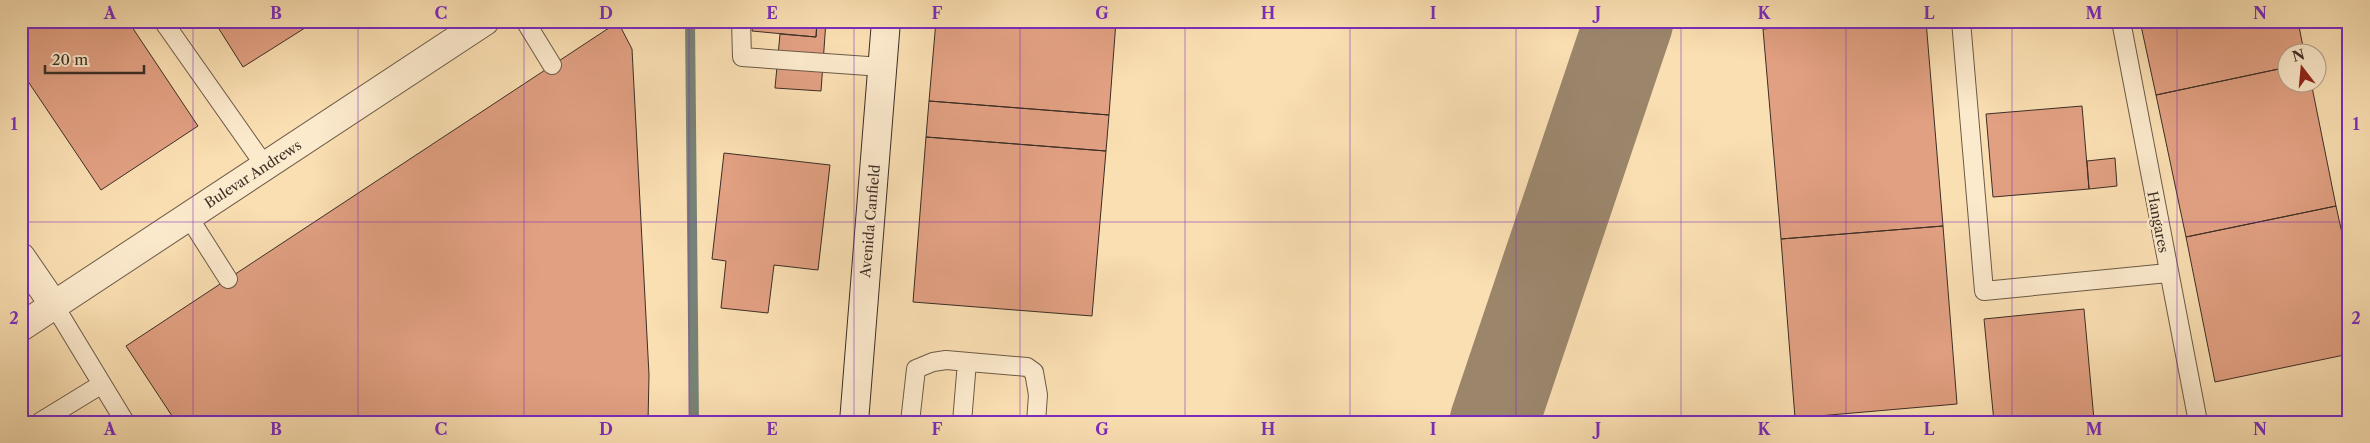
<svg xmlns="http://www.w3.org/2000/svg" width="2370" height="443" font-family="'Libre Caslon Text',serif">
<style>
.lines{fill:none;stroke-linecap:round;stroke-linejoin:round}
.stream{stroke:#778377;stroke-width:10}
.taxiway{stroke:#9b866c;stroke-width:89}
.building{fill:#e1a082;stroke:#3c2e25}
.service-casing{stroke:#6c5a48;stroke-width:20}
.minor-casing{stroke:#6c5a48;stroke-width:30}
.tertiary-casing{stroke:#6c5a48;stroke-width:30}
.secondary-casing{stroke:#3c2e25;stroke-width:30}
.service{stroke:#fceacd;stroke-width:18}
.minor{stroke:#fceacd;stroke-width:28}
.tertiary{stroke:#fceacd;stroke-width:28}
.secondary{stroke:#fceacd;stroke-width:28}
.grid{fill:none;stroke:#7b2cbf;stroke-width:1;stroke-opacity:0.55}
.labels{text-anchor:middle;stroke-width:5;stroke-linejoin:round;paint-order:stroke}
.street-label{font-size:14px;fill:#3c2e25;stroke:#fceacd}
.neatline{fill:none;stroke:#7b2cbf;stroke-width:2}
.grid-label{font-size:16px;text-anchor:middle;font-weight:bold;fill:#7b2cbf}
</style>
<rect width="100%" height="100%" fill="#fadfb2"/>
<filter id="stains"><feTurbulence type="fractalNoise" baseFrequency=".004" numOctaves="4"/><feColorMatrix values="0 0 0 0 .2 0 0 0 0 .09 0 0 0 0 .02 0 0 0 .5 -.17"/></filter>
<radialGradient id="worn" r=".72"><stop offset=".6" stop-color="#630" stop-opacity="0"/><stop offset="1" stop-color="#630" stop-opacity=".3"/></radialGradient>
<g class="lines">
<path class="stream" d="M690,21l4,401"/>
<path class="taxiway" d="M1494,422l135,-401"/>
</g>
<path class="building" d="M21,21h107l70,105 -97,64 -80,-119z
M214,21h102l-73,46z
M753,21h64l-1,16 -64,-6z
M817,21h9l-5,70 -46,-3 5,-54 36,3z
M936,21h180l-7,94 -180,-14z
M1857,21h69l17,205 -162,13 -18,-210z
M2140,21h158l6,31h-16v15l-132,28z
M618,22l14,27 17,326 -1,47h-472l-50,-76z
M2288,67v15h23l25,124 -150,31 -30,-142z
M929,101l180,14 -3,36 -180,-14z
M2082,106l7,83 -96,8 -7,-83z
M926,137l180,14 -14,165 -179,-14z
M724,153l106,12 -12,105 -44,-5 -6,48 -47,-5 5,-47 -14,-2z
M2115,158l2,28 -28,3 -2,-28z
M2336,206l13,59v89l-134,28 -29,-145z
M1943,226l14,178 -162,14 -14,-179z
M2084,309l10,111 -100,2 -10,-103z"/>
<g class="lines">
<g class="service-casing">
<path id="service" d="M163,21l102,145
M525,21l27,44
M741,21l1,36 140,10
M1961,21l23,270 184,-18
M2121,21l77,401
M188,216l40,63
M54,305l71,117
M40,422l62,-38
M910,422l6,-53 17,-7 13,-2 81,7 7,5 4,23 -2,27
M962,422l5,-60"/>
</g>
<g class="minor-casing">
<path id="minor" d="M21,257l33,48"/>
</g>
<g class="tertiary-casing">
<path id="tertiary" d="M21,327l464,-306"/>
</g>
<g class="secondary-casing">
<path id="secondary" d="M854,422l32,-401"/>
</g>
<use href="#service" class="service"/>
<use href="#minor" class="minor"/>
<use href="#tertiary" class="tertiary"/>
<use href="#secondary" class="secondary"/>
</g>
<path class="grid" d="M193,21v401M358,21v401M524,21v401M689,21v401M854,21v401M1020,21v401M1185,21v401M1350,21v401M1516,21v401M1681,21v401M1846,21v401M2012,21v401M2177,21v401M21,222h2328"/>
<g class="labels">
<g class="street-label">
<text transform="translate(253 174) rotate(-33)" y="5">Bulevar Andrews</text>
<text transform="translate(870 221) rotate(-85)" y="5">Avenida Canfield</text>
<text transform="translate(2158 222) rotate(79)" y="5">Hangares</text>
</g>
</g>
<rect width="2370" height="443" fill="none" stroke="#fadfb2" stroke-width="55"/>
<g transform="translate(2302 68) rotate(344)"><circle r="24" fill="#fceacd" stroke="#af9f8a"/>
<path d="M0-4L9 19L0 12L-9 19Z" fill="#8f2418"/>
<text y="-8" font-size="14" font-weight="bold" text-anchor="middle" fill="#3c2e25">N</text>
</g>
<path d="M45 65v8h99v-8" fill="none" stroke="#3c2e25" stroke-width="2.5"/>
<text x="52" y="65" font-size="15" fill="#3c2e25" stroke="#fceacd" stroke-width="4" paint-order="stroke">20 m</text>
<rect x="28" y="28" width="2314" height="388" class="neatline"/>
<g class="grid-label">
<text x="110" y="19">A</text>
<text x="276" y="19">B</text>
<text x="441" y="19">C</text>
<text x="606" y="19">D</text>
<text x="772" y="19">E</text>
<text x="937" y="19">F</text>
<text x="1102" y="19">G</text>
<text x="1268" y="19">H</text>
<text x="1433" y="19">I</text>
<text x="1598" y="19">J</text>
<text x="1764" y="19">K</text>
<text x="1929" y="19">L</text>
<text x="2094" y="19">M</text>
<text x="2260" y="19">N</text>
<text x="14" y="130">1</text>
<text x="2356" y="130">1</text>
<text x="14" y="324">2</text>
<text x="2356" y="324">2</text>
<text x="110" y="435">A</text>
<text x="276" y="435">B</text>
<text x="441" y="435">C</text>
<text x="606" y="435">D</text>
<text x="772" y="435">E</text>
<text x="937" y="435">F</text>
<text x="1102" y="435">G</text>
<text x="1268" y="435">H</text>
<text x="1433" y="435">I</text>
<text x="1598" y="435">J</text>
<text x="1764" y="435">K</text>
<text x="1929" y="435">L</text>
<text x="2094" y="435">M</text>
<text x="2260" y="435">N</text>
</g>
<rect width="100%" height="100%" filter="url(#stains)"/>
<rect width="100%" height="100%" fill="url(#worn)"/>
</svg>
